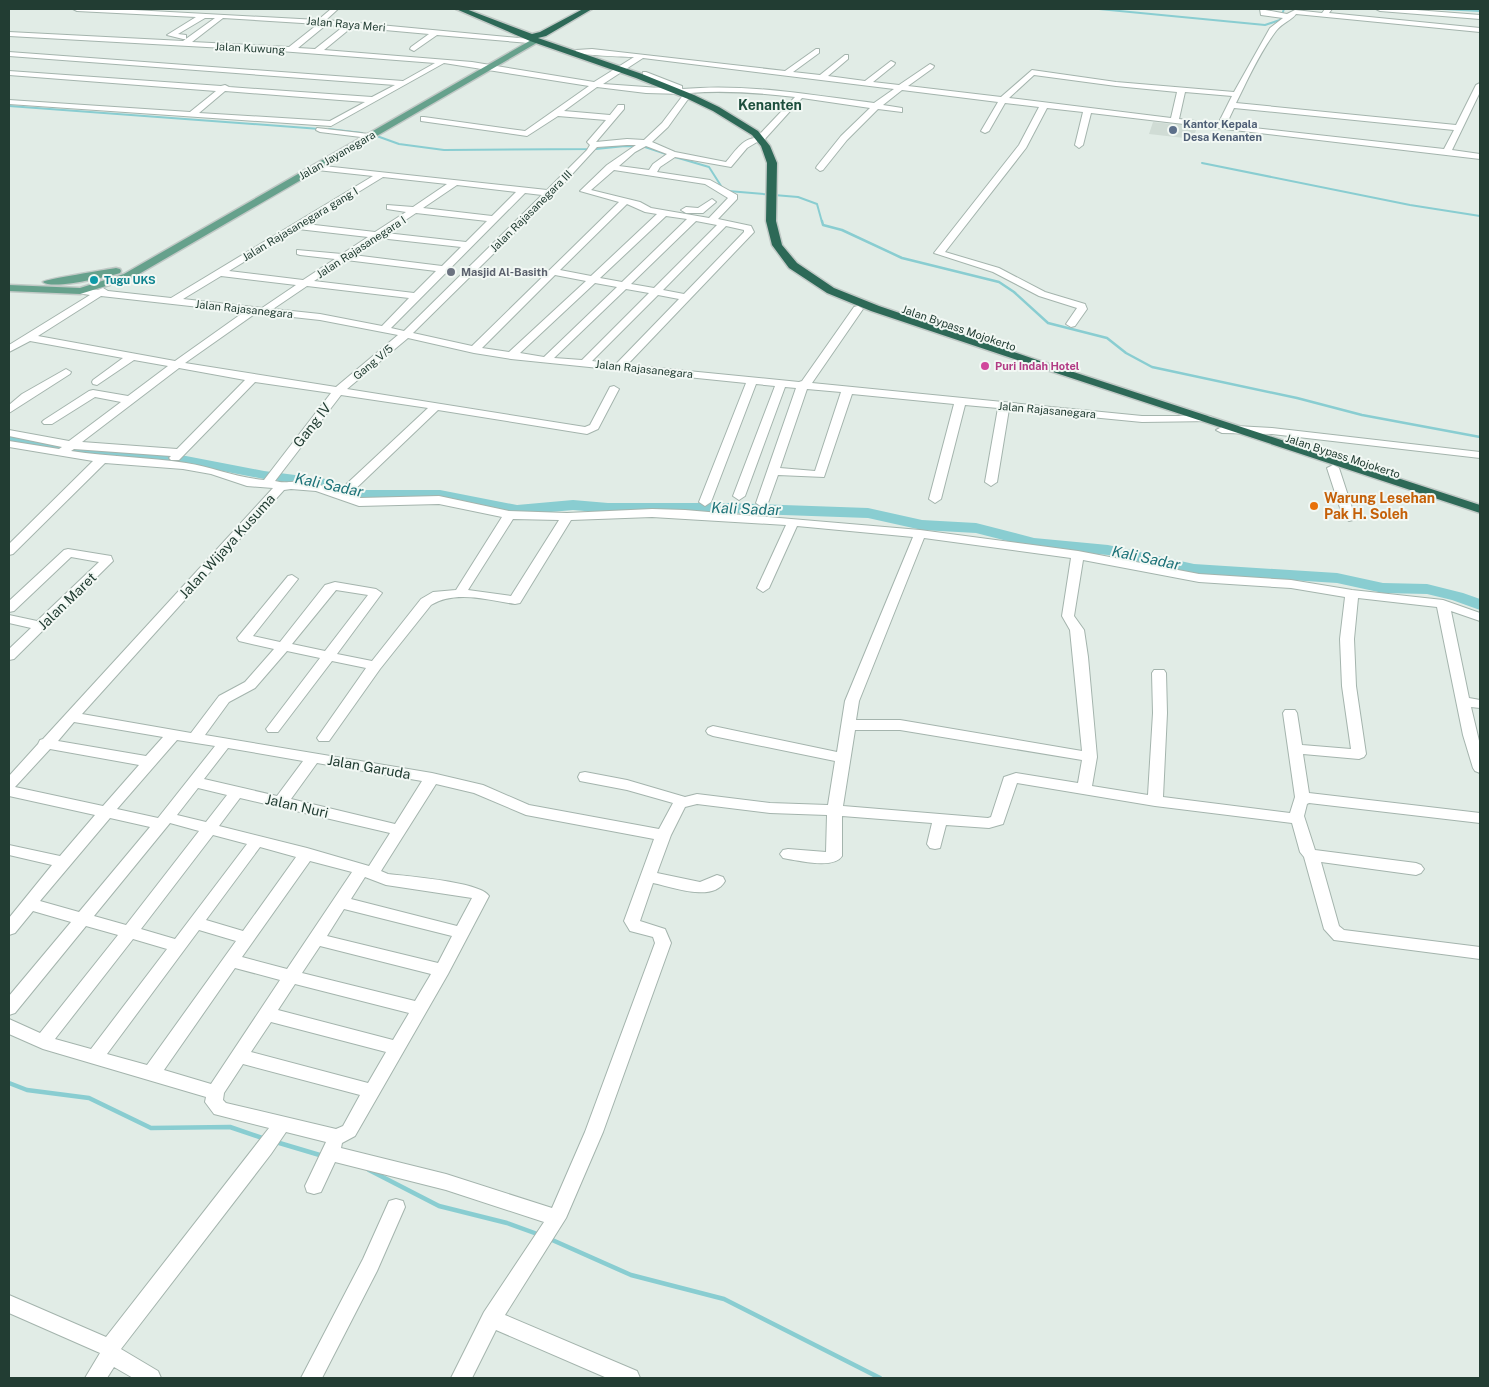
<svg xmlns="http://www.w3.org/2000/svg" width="1489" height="1387" font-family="'Public Sans',sans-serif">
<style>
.built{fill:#d0dcd5}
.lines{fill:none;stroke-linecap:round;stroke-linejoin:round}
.stream-far2{stroke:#89cdd1;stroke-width:2}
.stream-far1{stroke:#89cdd1;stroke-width:2.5}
.stream{stroke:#89cdd1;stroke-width:4.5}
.river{fill:#89cdd1;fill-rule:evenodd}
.minor-casing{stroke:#a4b4ad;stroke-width:2}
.major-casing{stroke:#c1c9c6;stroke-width:3}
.highway-casing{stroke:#c1c9c6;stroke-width:3}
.minor{fill:#fff;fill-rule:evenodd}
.major{fill:#66a18c;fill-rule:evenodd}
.highway{fill:#2d6957;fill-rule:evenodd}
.service-dot{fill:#5c6f8a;stroke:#f2f8f4;stroke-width:2}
.worship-dot{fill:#6b7280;stroke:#f2f8f4;stroke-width:2}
.culture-dot{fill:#0f9aa8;stroke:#f2f8f4;stroke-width:2}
.hotel-dot{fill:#d1479c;stroke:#f2f8f4;stroke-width:2}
.food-dot{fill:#e8710a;stroke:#f2f8f4;stroke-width:2}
.labels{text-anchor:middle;stroke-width:4;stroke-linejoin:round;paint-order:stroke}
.far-street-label{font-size:11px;fill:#223d33;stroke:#f2f8f4}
.far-service-label{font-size:11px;font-weight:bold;fill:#4e5e75;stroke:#f2f8f4;text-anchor:start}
.far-worship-label{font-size:11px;font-weight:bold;fill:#5b616d;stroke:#f2f8f4;text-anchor:start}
.far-culture-label{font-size:11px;font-weight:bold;fill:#0d838f;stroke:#f2f8f4;text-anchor:start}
.far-hotel-label{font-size:11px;font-weight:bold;fill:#b23c85;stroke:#f2f8f4;text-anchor:start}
.far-quarter-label{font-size:14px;font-weight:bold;fill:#1e4f3e;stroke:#f2f8f4}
.street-label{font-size:14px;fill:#223d33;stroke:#f2f8f4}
.food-label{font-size:14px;font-weight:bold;fill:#c56008;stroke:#f2f8f4;text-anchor:start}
.water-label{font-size:15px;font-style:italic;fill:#1c7278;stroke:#f2f8f4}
</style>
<rect width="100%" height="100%" fill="#e1ece6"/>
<path class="built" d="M1153,122l19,2 25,3 -4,12 -44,-5z"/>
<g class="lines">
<path class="stream-far2" d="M1099,9l166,16 15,-5 4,-11
M1442,9l38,2
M9,106l311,23
M329,129l33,4
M374,135l25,9 45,6 152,-1 29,-3 20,1 24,8
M675,157l34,10 14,22
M1202,163l208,42 70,11
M728,191l70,6 19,7 5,18"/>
<path class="stream-far1" d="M822,221l1,4 19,5 60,28 97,24 15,10 34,31 59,15 19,15 26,14 145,31 65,17 118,22"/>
<path class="stream" d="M9,1083l18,7 62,8 62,30 79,-1 35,12
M276,1142l47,14
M369,1170l70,36 68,17 33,12
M550,1239l81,36 93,24 156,79"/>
<path class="river" d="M9,433l75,13 102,10 78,15 62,8 32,11h82l77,15 56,-5 35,3h121l139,5 54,12 54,3 58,15 74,7 86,19 143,9 46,10 44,1 36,9 17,6v11l-28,-10 -25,-6 -44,-1 -46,-10 -143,-9 -86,-19 -74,-7 -58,-15 -54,-3 -54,-12 -139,-5h-121l-35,-3 -56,5 -77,-15 -84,-1 -33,-12 -59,-8 -78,-15 -102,-10 -75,-13z"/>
<g class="minor-casing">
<path id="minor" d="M73,9h42l203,11 13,-11h7l-12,11 203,19 4,2 -4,2 -92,-8 -23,16 -4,-2 1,-2 18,-13 -77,-7 -28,23 148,12 122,20 40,-25c-9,0 -55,-2 -59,-5l1,-2 16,-1 193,22 31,-22h3v4l-26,19 27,3 25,-20h3v4l-20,17 37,5 26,-20 4,2 -1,2 -21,17 26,3 31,-21 4,2 -1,2 -25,18 93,11 31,-27 84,12 118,10 36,-64 13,-10 -22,-3 -1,-6 27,5 8,-4 27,3 3,-4h7l-3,4 151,15v4l-184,-18c-4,6 -14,9 -20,17 -16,21 -28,48 -40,72l220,22 20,-40 4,-2v9l-28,58 28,4v5l-389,-46 -8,32 -4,3 -4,-3 8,-33 -36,-4 -21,40 -81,104 54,16 46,24 40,12 2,5 -12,17 -4,1 -5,-3 11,-16 -38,-12 -46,-24 -59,-19 85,-108 20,-38 -34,-4 -16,28 -4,2 -4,-2 17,-29 -96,-12 -19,15 19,3v4l-24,-3 -31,31 -24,30 -3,1 -4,-3 1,-2 24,-30 29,-28 -68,-10 -38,42h-3l-4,-2 1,-2 37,-39c-35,-4 -70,-7 -105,-4l1,2 -23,32 -16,15 23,10 51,10c8,-9 17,-25 31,-24v4l-10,6 -16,19 -56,-10 -15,10 -3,5 53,8 27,15v4l-19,20 33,7 3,6 -127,133 172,17 3,-1 52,-74 4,-1 5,3 -51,74 330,33h66l4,1 2,2 -2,2 -70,1 -133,-13 -12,73 -6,4 -6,-4 13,-74 -33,-3 -24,94 -6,4 -6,-4 25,-95 -102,-10 -28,83 -46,-2 -10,28 -6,4 -6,-4 40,-115 -11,-1 -40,109 -6,4 -6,-4 42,-110 -19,-2 -45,118 -6,4 -6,-4 47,-119 -235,-24 -37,-6 -66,-15 -61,51 238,38 5,-2 20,-38 4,-1 5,3 -21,40 -11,5 -149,-24 -89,85 11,3 79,-2 70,15 58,2 85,-4 33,1 235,20 158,21 121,23 92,6 61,10 91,10 37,13v8l-29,-10 18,87 11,2v8l-9,-1 9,38v28l-5,-2 -2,-3 -10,-33 -26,-128 -79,-9 -4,41 2,47 10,68 -2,3 -5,2 -56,-5 6,39 171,20v10l-171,-20 -2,1 -3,12 11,34 101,13 5,2 3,4 -3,4 -5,2 -95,-13 18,64 5,4 136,17v12l-146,-19 -10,-11 -20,-72 -4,-5 -8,-29 -137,-17 -138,-23 -14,41 -14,4 -43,-3 -6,23 -5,1 -5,-1 -3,-4 5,-21 -90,-7v40c-8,13 -41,5 -54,3l-5,-1 -3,-4 3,-4 5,-1 38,3 1,-37 -57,-2 -73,-9 -12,3 -14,28 -14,38 43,9 17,-7 6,2 2,4c-12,22 -53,6 -72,2l-13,38 25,8 6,14 -68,189 -37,86 -61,97 132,56 3,7h-33l-111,-48 -24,48h-21l33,-66 60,-90 -98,-32 -111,-28 -14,30 -7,2 -7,-2 -2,-6 21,-44 -40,-10 -15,22 -150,195 37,22 3,7h-28l-19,-11 -7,11h-22l15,-25 -91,-40v-18l97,42 163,-209 -55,-14 -9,-12 1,-5 -163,-48 -34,-15v-15l31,14 78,-98 -32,-9 -71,87 -6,2v-19l62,-74 -38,-11 -18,22 -6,2v-17l43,-53 -43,-10v-10l51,11 35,-41 -86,-19v-20l29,-32 2,-4 3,-1 230,-251 -26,-2 -36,-12 -28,-5 -78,-6 -92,91 -4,1v-11l84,-83 -84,-14v-6l50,8 3,-2 -53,-11v-6l60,11 52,-39 -26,-5 -43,27h-8l-2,-2 2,-2 45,-29 4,-1 35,6 40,-30 -34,-6 -37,25 -4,-1 -1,-2 1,-2 30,-22 -93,-17 -21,11v-7l81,-50 -13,-2v-4l21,1 5,-2 5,3 63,7 202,-122 -56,-6 -3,-1v-4l233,25 40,-40 3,-5 -3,-3 19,-22 -48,-4 -31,20 -106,-15v-4h3l101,14 64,-45 -145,-23 -113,63 -322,-22v-4l181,12 26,-21 -207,-16v-4l212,15 4,-1 4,2 143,10 23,-12 -386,-29v-4l394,29 32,-18 -155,-12 -271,-15v-4l174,9 32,-23h-10l-27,16 8,1v4h-3l-16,-4 29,-18 -119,-6zM223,18l95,6 -29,23 -97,-5zM326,25l18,1 -29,23 -17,-1zM643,58l251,31 -20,14c-64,-8 -127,-20 -192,-14v-3l-36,-14h-3v4l31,13 -71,-5zM1034,75l82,11 61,6 -6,26 -162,-20zM597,87l49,6 38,1 -22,29 -18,17 -17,-1 -31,3 28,-33v-4h-6l-8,10 -46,-4zM225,91l140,11 -35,19 -131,-8zM1185,92l47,4 -14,28 -39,-5zM1234,108l220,22 -10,19 -218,-24zM627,145h9l-29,20 -27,26 39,11 -147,144 -59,-13 140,-138 44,-48zM646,146l21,8 -14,10 -4,6 -30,-4 16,-14zM614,170l91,14 23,14 -19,20 -58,-10 -11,-6 -49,-12zM383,177l64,7 -34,23 -26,-2v4l19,3 -31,20 -69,-8zM457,185l59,7 -24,24 -69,-8zM525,193l17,2 -138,136 -13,-3zM627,204l18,8 12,2 -66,62 -31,-6zM416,213l71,8 -21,21 -80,-9zM666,216l21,3 -65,63 -22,-4zM696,221l21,4 -63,63 -23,-4zM726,226l18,4v2l-60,62 -21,-4zM298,229l70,8 -26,17 -45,-4v4l3,1 35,4 -32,21 -74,-9zM379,238l82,9 -19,19 -89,-11zM346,260l90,11 -22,22 -100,-12zM555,275l31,6 -77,71 -27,-4zM221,276l75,9 -34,23 -79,-9zM595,283l22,4 -73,70 -24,-4zM307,286l102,12 -27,28 -62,-12 -47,-5zM626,289l23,4 -67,67 -28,-2zM658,295l21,4 -63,65 -24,-3zM101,296l143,16 -69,49 -137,-25zM256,313l64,7 78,15 -62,52 -151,-24zM179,368l66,12 -68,69 -95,-7zM255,382l76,11 -67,87c-26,-2 -52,-13 -78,-17 -38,-6 -77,-6 -115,-12l3,-2 97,7 -2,2 2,2h8zM807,389l34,3 -26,79 -35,-3zM341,395l87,13 -89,83c-15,-5 -31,-10 -48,-9 -6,0 -9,1 -16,-1zM291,489l25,2 43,15 80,-2 63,13 -46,73 -23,2 -12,7 -49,62 -35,-7 45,-61 -6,-4 -41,-7 -10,3 -45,57 -27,-6 45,-57 -6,-4 -4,1 -51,62 2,3 35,8 -29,33 -26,14 -28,37 -109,-19 202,-224zM652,517l134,8 -29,63 6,4 6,-4 28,-62 116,11 -68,164 -8,51 -124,-26 -5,2 -2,3 2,3 5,2 122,25 -7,44 -58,-2 -73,-9 -12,3 -58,-17 -42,-8 -5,1 -2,4 2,4 47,9 46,13 -14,26 -130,-24 -46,-20 -51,-12 -227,-38 24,-33 26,-14 32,-37 33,7 -54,71 2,3h10l54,-71 34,7 -49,70 2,3h10l51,-72 51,-64c24,-15 57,-5 84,-1l5,-1 51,-83zM513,519l46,1 -48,76 -43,-6zM924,538l147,20 -9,58 8,14 12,121 -182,-31h-44l3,-19zM1083,560l116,22 92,6 54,9 -5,42 2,47 9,63 -49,-4 -5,-32 -2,-3h-10l-2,3 12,84 -5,16 -127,-16 4,-84 -1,-40 -2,-3h-10l-2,3 1,40 -5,82 -56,-9 5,-29 -9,-100 -4,-27 -10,-14zM336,590l32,5 -43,56 -33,-7zM74,722l89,15 -17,19 -88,-15zM855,730h45l182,30 -4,23 -62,-10 -12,4 -13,40 -3,1 -145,-12zM177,740l38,6 -57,72 -41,-9zM228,748l75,13 -26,35 -73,-17zM50,749l89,16 -36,41 -88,-19zM317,763l105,18 -27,43 -104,-25zM436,784l38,9 52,22 128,24 -30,82 6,10 23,6 2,6 -70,189 -33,76 -106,-34 -105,-26 1,-5 13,-7 93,-162 41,-78c-8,-14 -82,-20 -101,-22l-7,-3zM198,788l29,7 -21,27 -29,-7zM240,798l150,35 -21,33 -62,-18 -88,-22zM110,818l40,9 -71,85 -39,-11zM170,823l29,8 -73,94 -32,-9zM213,835l34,9 -72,95 -34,-10zM260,847l36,10 -53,74 -37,-11zM310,861l42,11 -65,97 -45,-12zM365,877l21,8 86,13 -15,28 -106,-27zM344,909l108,27 -14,27 -111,-27zM199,930l37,11 -89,124 -40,-11zM133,939l34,10 -76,100 -36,-10zM320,946l111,28 -16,27 -113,-28zM235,968l45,12 -69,104 -47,-14zM295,984l114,29 -16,27 -115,-30zM271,1022l115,30 -18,31 -117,-31zM243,1064l117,31 -17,31 -7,3 -110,-26 -3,-3 1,-7z
M1376,9h27l77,6v4l-100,-8z
M317,128l52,6 4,2 -4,2 -49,-6 -4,-2z
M712,199l4,3 -13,11h-17l-5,-3 5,-3 12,1z
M66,369l5,3 -1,2 -61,39v-8l13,-11z
M1236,426l36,2 208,24v6l-208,-24 -50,-1 -6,-3 6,-3z
M1333,465l6,3 16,49 -2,3 -4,1 -6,-4 -16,-49z
M68,549l43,7 2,5 -99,98 -5,1v-11l22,-21 -22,-5v-8l28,6 62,-59 -28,-5 -57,54 -5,1v-11l55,-51z
M396,1199l7,2 2,6 -28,64 -55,107h-21l62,-119 26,-58z"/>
</g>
<g class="major-casing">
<path id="major" d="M533,39l7,2 -408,237 -52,16 -71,-3v-6l71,3 44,-14z
M116,268l4,1 1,2 -1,2c-14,4 -68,17 -77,9 3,-3 62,-12 73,-14z"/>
</g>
<g class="highway-casing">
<path id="highway" d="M456,9h10l66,25 8,-2 43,-23h9l-46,27 -8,2 104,36 52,21 25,12 39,24 12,15 7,17 -1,58 6,24 15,18 37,25 45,18 167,57 434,142v8l-442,-146 -167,-56 -44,-18 -38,-25 -17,-23 -6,-24 1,-58 -6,-17 -9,-11 -39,-24 -25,-12 -52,-21 -106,-37z"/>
</g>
<use href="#minor" class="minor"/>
<use href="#major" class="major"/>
<use href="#highway" class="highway"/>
</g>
<circle class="service-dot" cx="1173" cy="130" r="5"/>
<circle class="worship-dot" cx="451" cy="272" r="5"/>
<circle class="culture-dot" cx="94" cy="280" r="5"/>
<circle class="hotel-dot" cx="985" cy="366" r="5"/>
<circle class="food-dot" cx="1314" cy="506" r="5"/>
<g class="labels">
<g class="far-street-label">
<text transform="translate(346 24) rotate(5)" y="4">Jalan Raya Meri</text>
<text transform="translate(250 48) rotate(3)" y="4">Jalan Kuwung</text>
<text transform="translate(337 155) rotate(-30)" y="4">Jalan Jayanegara</text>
<text transform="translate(531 211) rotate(-45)" y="4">Jalan Rajasanegara III</text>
<text transform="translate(300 224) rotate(-31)" y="4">Jalan Rajasanegara gang I</text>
<text transform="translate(361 247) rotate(-33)" y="4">Jalan Rajasanegara I</text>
<text transform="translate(244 309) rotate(6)" y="4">Jalan Rajasanegara</text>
<text transform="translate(959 328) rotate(19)" y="4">Jalan Bypass Mojokerto</text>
<text transform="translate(373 362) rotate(-40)" y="4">Gang V/5</text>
<text transform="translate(644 369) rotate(6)" y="4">Jalan Rajasanegara</text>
<text transform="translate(1047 410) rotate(5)" y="4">Jalan Rajasanegara</text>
<text transform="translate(1343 456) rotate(18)" y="4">Jalan Bypass Mojokerto</text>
</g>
<g class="far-service-label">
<text x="1183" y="128">Kantor Kepala<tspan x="1183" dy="13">Desa Kenanten</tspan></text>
</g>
<g class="far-worship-label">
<text x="461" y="276">Masjid Al-Basith</text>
</g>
<g class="far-culture-label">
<text x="104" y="284">Tugu UKS</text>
</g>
<g class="far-hotel-label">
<text x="995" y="370">Puri Indah Hotel</text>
</g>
<g class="far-quarter-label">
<text x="770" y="110">Kenanten</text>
</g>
<g class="street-label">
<text transform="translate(312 425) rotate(-52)" y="5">Gang IV</text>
<text transform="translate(227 546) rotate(-48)" y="5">Jalan Wijaya Kusuma</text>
<text transform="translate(67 601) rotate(-44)" y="5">Jalan Maret</text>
<text transform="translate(369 767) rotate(10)" y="5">Jalan Garuda</text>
<text transform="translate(297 806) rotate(13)" y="5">Jalan Nuri</text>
</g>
<g class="food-label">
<text x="1324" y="503">Warung Lesehan<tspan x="1324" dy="16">Pak H. Soleh</tspan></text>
</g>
<g class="water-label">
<text transform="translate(329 485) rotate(12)" y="5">Kali Sadar</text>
<text transform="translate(746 509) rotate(2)" y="5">Kali Sadar</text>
<text transform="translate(1146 558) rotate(12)" y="5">Kali Sadar</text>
</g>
</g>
<rect width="1489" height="1387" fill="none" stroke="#223d33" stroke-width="20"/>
</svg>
